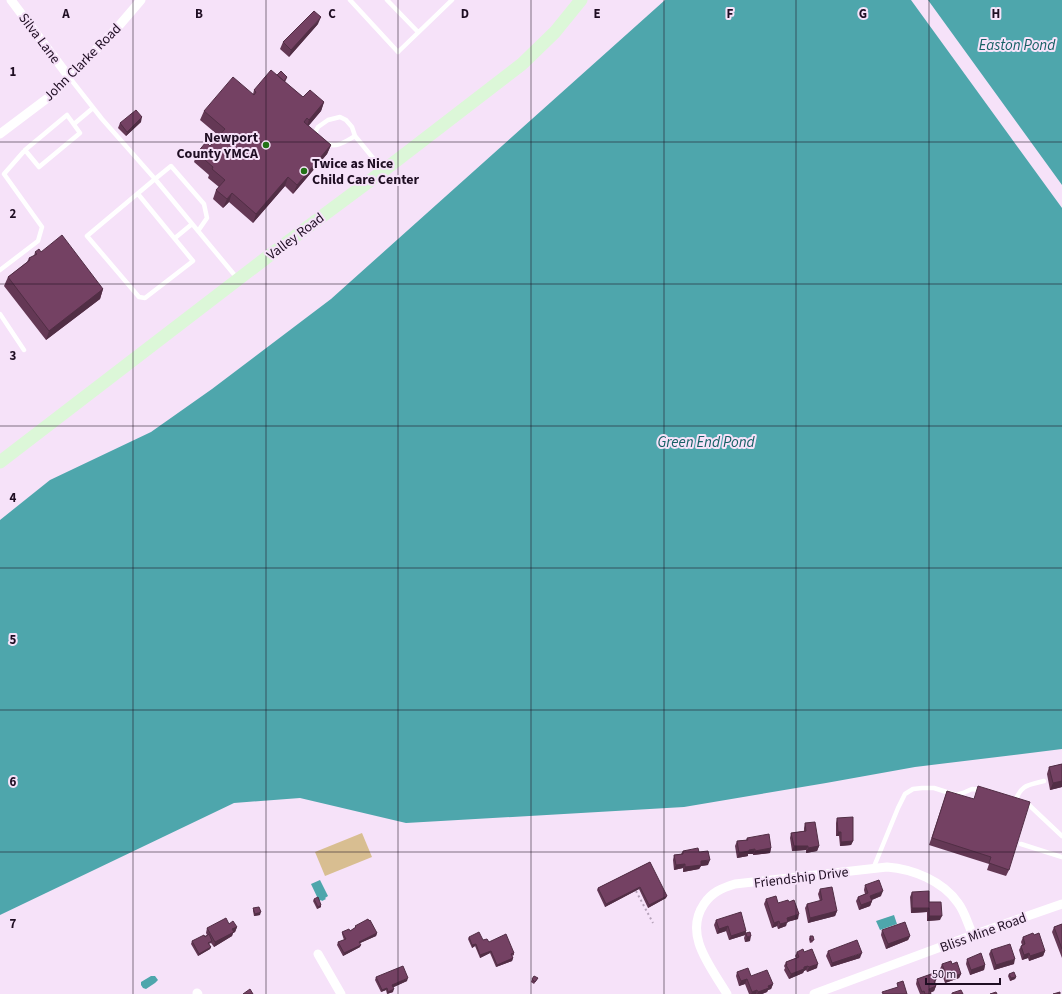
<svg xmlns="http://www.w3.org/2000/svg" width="1062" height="994" font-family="'Source Sans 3',sans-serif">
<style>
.green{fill:#d8be91}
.water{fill:#4ea6ac}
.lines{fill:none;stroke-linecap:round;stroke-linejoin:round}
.path{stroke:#b5a2b9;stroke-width:2;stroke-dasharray:2 3;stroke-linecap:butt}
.service{stroke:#fff;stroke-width:4.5}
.minor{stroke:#fff;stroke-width:9}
.secondary{stroke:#dcf7d8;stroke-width:13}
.wall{fill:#643855}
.shaded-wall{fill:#512e45}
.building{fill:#744163;stroke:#512e45}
.grid{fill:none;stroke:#1f0e23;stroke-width:1;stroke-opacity:0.55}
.poi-dot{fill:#237117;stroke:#f6e2f9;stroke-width:1.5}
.labels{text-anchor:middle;stroke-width:4;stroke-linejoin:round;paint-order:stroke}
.street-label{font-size:14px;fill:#1f0e23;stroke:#f6e2f9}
.poi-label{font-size:14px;font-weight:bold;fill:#1f0e23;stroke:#f6e2f9;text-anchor:end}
.water-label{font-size:15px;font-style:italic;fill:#176065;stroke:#f6e2f9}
.grid-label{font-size:13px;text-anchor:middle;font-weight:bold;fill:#1f0e23;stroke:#f6e2f9;stroke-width:4;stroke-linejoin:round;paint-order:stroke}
</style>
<rect width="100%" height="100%" fill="#f6e2f9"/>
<path class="green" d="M362,833l10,24 -47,19 -10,-24z"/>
<path class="water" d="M665,0h246l151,208v541l-147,18 -89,16 -142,24 -278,16 -106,-25 -66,5 -234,112v-395l50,-40 101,-48 61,-43 119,-90z
M928,0h134v185z
M320,880l8,16 -3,2 1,1 -4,2 -1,-1 -2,1 -8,-17z
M894,915l3,9 -17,6 -4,-9z
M151,976h4l3,4 -3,3 -9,6 -3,-1 -2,-3v-3z"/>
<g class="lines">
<path class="path" d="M636,891l17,32"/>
<path class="service" d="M350,0l48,52 54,-52
M387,0l31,32
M69,77l33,42 53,60 16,-13 33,38 3,14 -9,13
M74,124l19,-16
M318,137l-2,-2v-4l2,-4 10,-7 12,-3 6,3 6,7 3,9 27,33
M326,143c10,6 20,-2 29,-7
M138,194l55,67 -48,37 -6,-1 -52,-61 68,-57 82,99
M175,238l17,-14
M0,270l38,-29 4,-14 -38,-53 21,-24 42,-35 13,18 -41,34 -14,-17
M0,314l24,36
M1016,800c5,-16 14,-15 28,-19
M1024,803l5,2 33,31
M1021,844l41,13
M873,869l25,-61 7,-14 8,-5 9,-1h12l22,7 7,-2 9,-4 11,1"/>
<path class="minor" d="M11,0l58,77
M0,134l53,-40 64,-66 24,-28
M318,954l23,40
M197,993l1,1
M727,994c-16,-27 -44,-59 -23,-90 8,-12 18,-16 31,-20l152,-17c26,2 56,14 71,36 7,9 10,22 15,32
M814,994l159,-59 89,-31"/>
<path class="secondary" d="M0,462l266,-204 117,-87 139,-107 33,-32 26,-32"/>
</g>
<path class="wall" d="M318,24l-29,33 -9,-8 3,-7z
M277,75l10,2 -1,3 -1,2 18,15 21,5 -3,9 -13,15 23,19 -4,9 -34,40 -8,-8 -32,37 -24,-21 -6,6 -10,-9 3,-9 3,-3 -11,-9 1,-3 -15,-13 3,-9 13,-7 9,-10 -19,-16 4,-9 49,-17 1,-4z
M141,122l-15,14 -8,-8 2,-5z
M35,252h6l62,37 -3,10 -54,41 -42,-54 4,-9 19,-15 2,-4 5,-2z
M1062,764v23l-12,3 -3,-16 2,-7z
M947,791l62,79 -3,6 -19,-6 2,-6 -60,-19z
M837,818l16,23 -2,4 -11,1 -1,-10h-3v-13z
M805,823l14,23 -2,5 -11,2v-3l-14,1 -2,-13 1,-5 13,-2v-3z
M747,838l24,10 -1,5 -17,2v-1h-5v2l-11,2 -2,-12 2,-5 9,-1z
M683,851l16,1 9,13 -7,1 -2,3 -16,3v-4l-9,2 -1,-10 1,-5 7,-1z
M650,862l16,36 -18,10 -9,-19 -34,18 -8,-17 1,-2z
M865,885l16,11 -9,4v1l-2,5 -11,4 -3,-9 2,-4 7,-3 -1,-4z
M820,889l17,22 -2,5 -27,7 -3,-15 2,-4 13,-3 -2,-7z
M912,892l17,10 11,18 -13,1v-9l-16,1 -1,-16z
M314,899l7,6v2l-4,2 -4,-8z
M766,899l12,4 20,16 -11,3 -1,4 -8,3 -1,-3 -5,2 -8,-24z
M253,908l7,7 -6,1 -1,-5z
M716,920l30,11v2l4,8 -5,1 -1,-4 1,-3 -16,5 -3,-9 -9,3 -3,-9z
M229,924l8,3 -2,5 -2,1 -1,3 -18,11 -3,-4 -2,1 2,3 -1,2 -12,7 -7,-12 1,-3 15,-6 -1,-2 1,-5z
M1062,924v34l-10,-26 2,-5z
M355,926l22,7 -1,3 -16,7v4l-17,9 -6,-11 1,-3 6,-2 -2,-6v-2l8,-1 5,-3z
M882,930l28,6 -2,4 -22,9 -5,-14z
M1034,935l11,16 -2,5 -14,5 -1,-3 -6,2 -3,-10 2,-4 1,-1 -1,-3 2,-5z
M810,936l3,6 -3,1 -1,-4z
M469,937l20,5 25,11v2l-2,1 1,2 -1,3 -16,6 -6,-14 -10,5 -5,-12 -3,2 -4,-9z
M991,950l23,14 -20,6 -5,-16z
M828,951l32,7 -29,9 -5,-11z
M797,952h7l13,16 -10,4 -1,-2 -2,1 -1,2 -14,6 -5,-9 1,-2 -1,-2 2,-4 10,-4 -1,-2z
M967,959l18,6 -1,5 -14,5 -4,-11z
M942,964h10l9,10 -2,4 -14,5 -5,-14z
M737,972l36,12 -2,5 -3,1 -1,2 -5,2h-13l-4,-10 -6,2 -3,-10z
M1009,974l7,3 -1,2 -5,2 -2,-5z
M376,977l31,4 -14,6v5l-6,2 -1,-4 -5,2 -6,-12z
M538,978l-4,6 -3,-2 1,-3z
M917,979l19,1 -1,4 1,2 -2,5 -4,2 1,1h-11l-4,-10z"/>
<path class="shaded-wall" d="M321,17l-3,7 -29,33 2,-7z
M324,102l-3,9 -15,18 3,-9z
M142,117l-1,5 -15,14 1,-4z
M331,145l-4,9 -34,40 4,-9z
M288,177l-3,9 -32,37 3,-9z
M232,193l-3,9 -6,6 4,-9z
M103,289l-3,10 -54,41 3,-9z
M1062,781v6l-12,3 3,-7z
M838,832h3l-2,4h-3z
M853,841l-2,4 -11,1 1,-4z
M794,846h14l-2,4 -14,1z
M819,846l-2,5 -11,2 2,-5z
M771,848l-1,5 -17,2 2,-4z
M755,849l-2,5h-5v2l-11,2 2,-5 10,-3z
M710,860l-2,5 -7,1 -2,3 -16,3 2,-5 16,-6z
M685,864l-2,4 -9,2 2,-5z
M640,887l-1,2 -34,18 1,-3z
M883,891l-2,5 -12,5 1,-5z
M667,896l-1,2 -18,10 1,-3z
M872,901l-2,5 -11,4 2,-5z
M321,905v2l-4,2 1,-2z
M912,908h17l-2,4 -16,1z
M837,911l-2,5 -27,7 2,-5z
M261,912l-1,3 -6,1 1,-2z
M799,914l-1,5 -11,3 -1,4 -8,3 2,-5 7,-6z
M929,916h13l-2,4 -13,1z
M779,921l-2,5 -5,2 2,-5z
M728,926l-2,5 -9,3 2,-5z
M237,927l-2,5 -2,1 -1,3 -18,11 1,-5 17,-13z
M746,931l-1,4 -16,5 2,-4z
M377,933l-1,3 -18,8 1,-2z
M751,936l-1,5 -5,1 2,-5z
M910,936l-2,4 -22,9 2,-5z
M476,944l-1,2 -3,2v-3z
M361,945l-1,2 -17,9 1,-3z
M211,947l-1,2 -12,7 1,-2z
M491,951l-1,2 -10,5v-3z
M1045,951l-2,5 -14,5 1,-5z
M862,953l-2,5 -29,9 1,-4z
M1029,953l-1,5 -6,2 2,-5z
M513,958l-1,3 -16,6 1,-2z
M1015,959l-1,5 -20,6 2,-5z
M818,964l-1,4 -10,4 2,-5z
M985,965l-1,5 -14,5 1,-5z
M808,966l-2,4 -2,1 -1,2 -14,6 2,-5z
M961,974l-2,4 -14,5 2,-5z
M1016,977l-1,2 -5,2 1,-3z
M408,978l-1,3 -15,7v-3z
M747,979l-2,5 -6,2 2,-5z
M773,984l-2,5 -3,1 -1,2 -5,2h-5l1,-2 10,-6z
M936,986l-2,5 -7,3 2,-5z
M387,988l-1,2 -5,2 1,-2z
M394,989l-1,3 -6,2 1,-2z
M757,990l-1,4h-5l1,-2z"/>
<path class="building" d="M314,11l7,6 -30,33 -8,-8z
M271,70l32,27 7,-7 14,12 -15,18 -2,-2 -3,4 27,23 -34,40 -9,-8 -32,37 -24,-21 -5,6 -11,-9 9,-10 -13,-11 1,-2 -16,-14 9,-11 4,4 15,-17 -21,-18 29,-34 21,18 2,-3 -2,-2z
M281,71l6,6 -3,4 -7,-6z
M136,110l6,7 -15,15 -7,-9z
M62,235l41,54 -54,42 -41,-54 22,-17 -1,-2 8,-4 -2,-2 4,-3 2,3z
M1062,764v17l-9,2 -4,-16z
M978,786l52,16 -21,68 -20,-7 2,-6 -59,-19 15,-47 27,8z
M853,817v24l-12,1v-10h-3l-1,-14z
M815,822l4,24 -11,2v-2h-14l-3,-13 15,-2 -1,-8z
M769,834l2,14 -16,3v-2l-6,1v1l-10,2 -2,-12 11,-1 -1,-2z
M698,848l1,4 9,-1 2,9 -9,1v4l-16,2v-3l-9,1 -2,-10 9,-1v-3z
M650,862l17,34 -18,9 -9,-18 -34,17 -8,-16z
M879,880l4,11 -13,5 2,5 -11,4 -3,-8 10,-4 -3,-8z
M832,887l5,24 -27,7 -3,-14 15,-4 -2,-11z
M929,891v11h12l1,14h-13v-8h-17v-16z
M776,896l2,7 10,-3 1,2 5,-2 5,14 -12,4 1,4 -8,2 -1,-3 -5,2 -8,-24z
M318,897l3,8 -3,2 -4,-8z
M259,907l2,5 -6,2 -2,-6z
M741,912l5,19 -15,5 -3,-10 -9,3 -3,-9z
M226,918l3,6 4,-3 4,6 -5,2 2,3 -19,10 -8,-14z
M368,919l1,2 1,-1 7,13 -18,9 2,3 -17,8 -6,-11 8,-3 -4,-7 7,-3 1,2 6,-4 -1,-1z
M905,922l5,14 -22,8 -6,-14z
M1062,924v25l-8,-22z
M479,932l4,8 4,-1 2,3 17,-8 8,19 -3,1 2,4 -16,7 -6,-14 -11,4 -4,-11 -4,1 -3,-8z
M750,932l1,4 -4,1 -1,-4z
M1033,933l1,2 5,-2 6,18 -15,5 -1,-3 -5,2 -3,-9 4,-2 -2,-7z
M209,934l3,7 -4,2 3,4 -12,7 -7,-13 12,-6 1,2z
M810,936h3l1,4 -3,1z
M857,940l5,13 -30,10 -4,-12z
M1010,944l5,15 -19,6 -5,-15z
M803,949l1,3 8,-3 6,15 -9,3 -1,-1 -4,1v2l-13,5 -5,-9h1l-1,-3 13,-5 -2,-5z
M981,953l4,12 -14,5 -4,-11z
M951,961l1,3 5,-2 4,12 -14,4 -5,-14z
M403,966l5,12 -16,7 2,4 -6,3 -1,-4 -5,2 -6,-13z
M748,968l3,8 16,-6 6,14 -5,2 1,2 -11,4 -1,-2 -5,2 -5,-13 -6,2 -4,-9z
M1014,972l2,5 -5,1 -2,-4z
M934,973l2,7 -2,1 2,5 -7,3 2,5h-6l-1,-3 -2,1 -5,-13z
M534,976l4,2 -3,4 -3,-3z
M903,981l4,13h-24l-1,-2 16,-5 -1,-4z
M250,989l3,5h-10z
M961,990l2,4h-11v-1z
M996,992l1,2h-7z
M1060,992v2h-7z"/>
<path class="grid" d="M133,0v994M266,0v994M398,0v994M531,0v994M664,0v994M796,0v994M929,0v994M0,142h1062M0,284h1062M0,426h1062M0,568h1062M0,710h1062M0,852h1062"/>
<g class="poi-dot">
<circle cx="266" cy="145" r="4"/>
<circle cx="304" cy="171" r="4"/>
</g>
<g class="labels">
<g class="street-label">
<text transform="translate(40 38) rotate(53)" y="5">Silva Lane</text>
<text transform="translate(82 62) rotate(-45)" y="5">John Clarke Road</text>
<text transform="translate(295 236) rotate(-37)" y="5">Valley Road</text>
<text transform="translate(801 877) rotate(-7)" y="5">Friendship Drive</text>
<text transform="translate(983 932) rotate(-20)" y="5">Bliss Mine Road</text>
</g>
<g class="poi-label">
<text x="258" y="142">Newport<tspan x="258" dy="16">County YMCA</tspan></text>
<text x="312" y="168" text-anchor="start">Twice as Nice<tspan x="312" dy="16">Child Care Center</tspan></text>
</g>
<g class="water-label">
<text x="1017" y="50">Easton Pond</text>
<text x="706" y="447">Green End Pond</text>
</g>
</g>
<g class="grid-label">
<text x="66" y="18">A</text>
<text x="199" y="18">B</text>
<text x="332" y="18">C</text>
<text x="465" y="18">D</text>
<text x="597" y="18">E</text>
<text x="730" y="18">F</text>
<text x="863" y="18">G</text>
<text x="996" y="18">H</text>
<text x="13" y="76">1</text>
<text x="13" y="218">2</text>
<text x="13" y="360">3</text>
<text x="13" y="502">4</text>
<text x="13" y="644">5</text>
<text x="13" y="786">6</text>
<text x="13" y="928">7</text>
</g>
<path d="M926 978v6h74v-6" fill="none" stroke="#1f0e23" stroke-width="2"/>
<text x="932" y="978" font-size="12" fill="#1f0e23" stroke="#f6e2f9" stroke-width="3" paint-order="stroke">50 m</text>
</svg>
